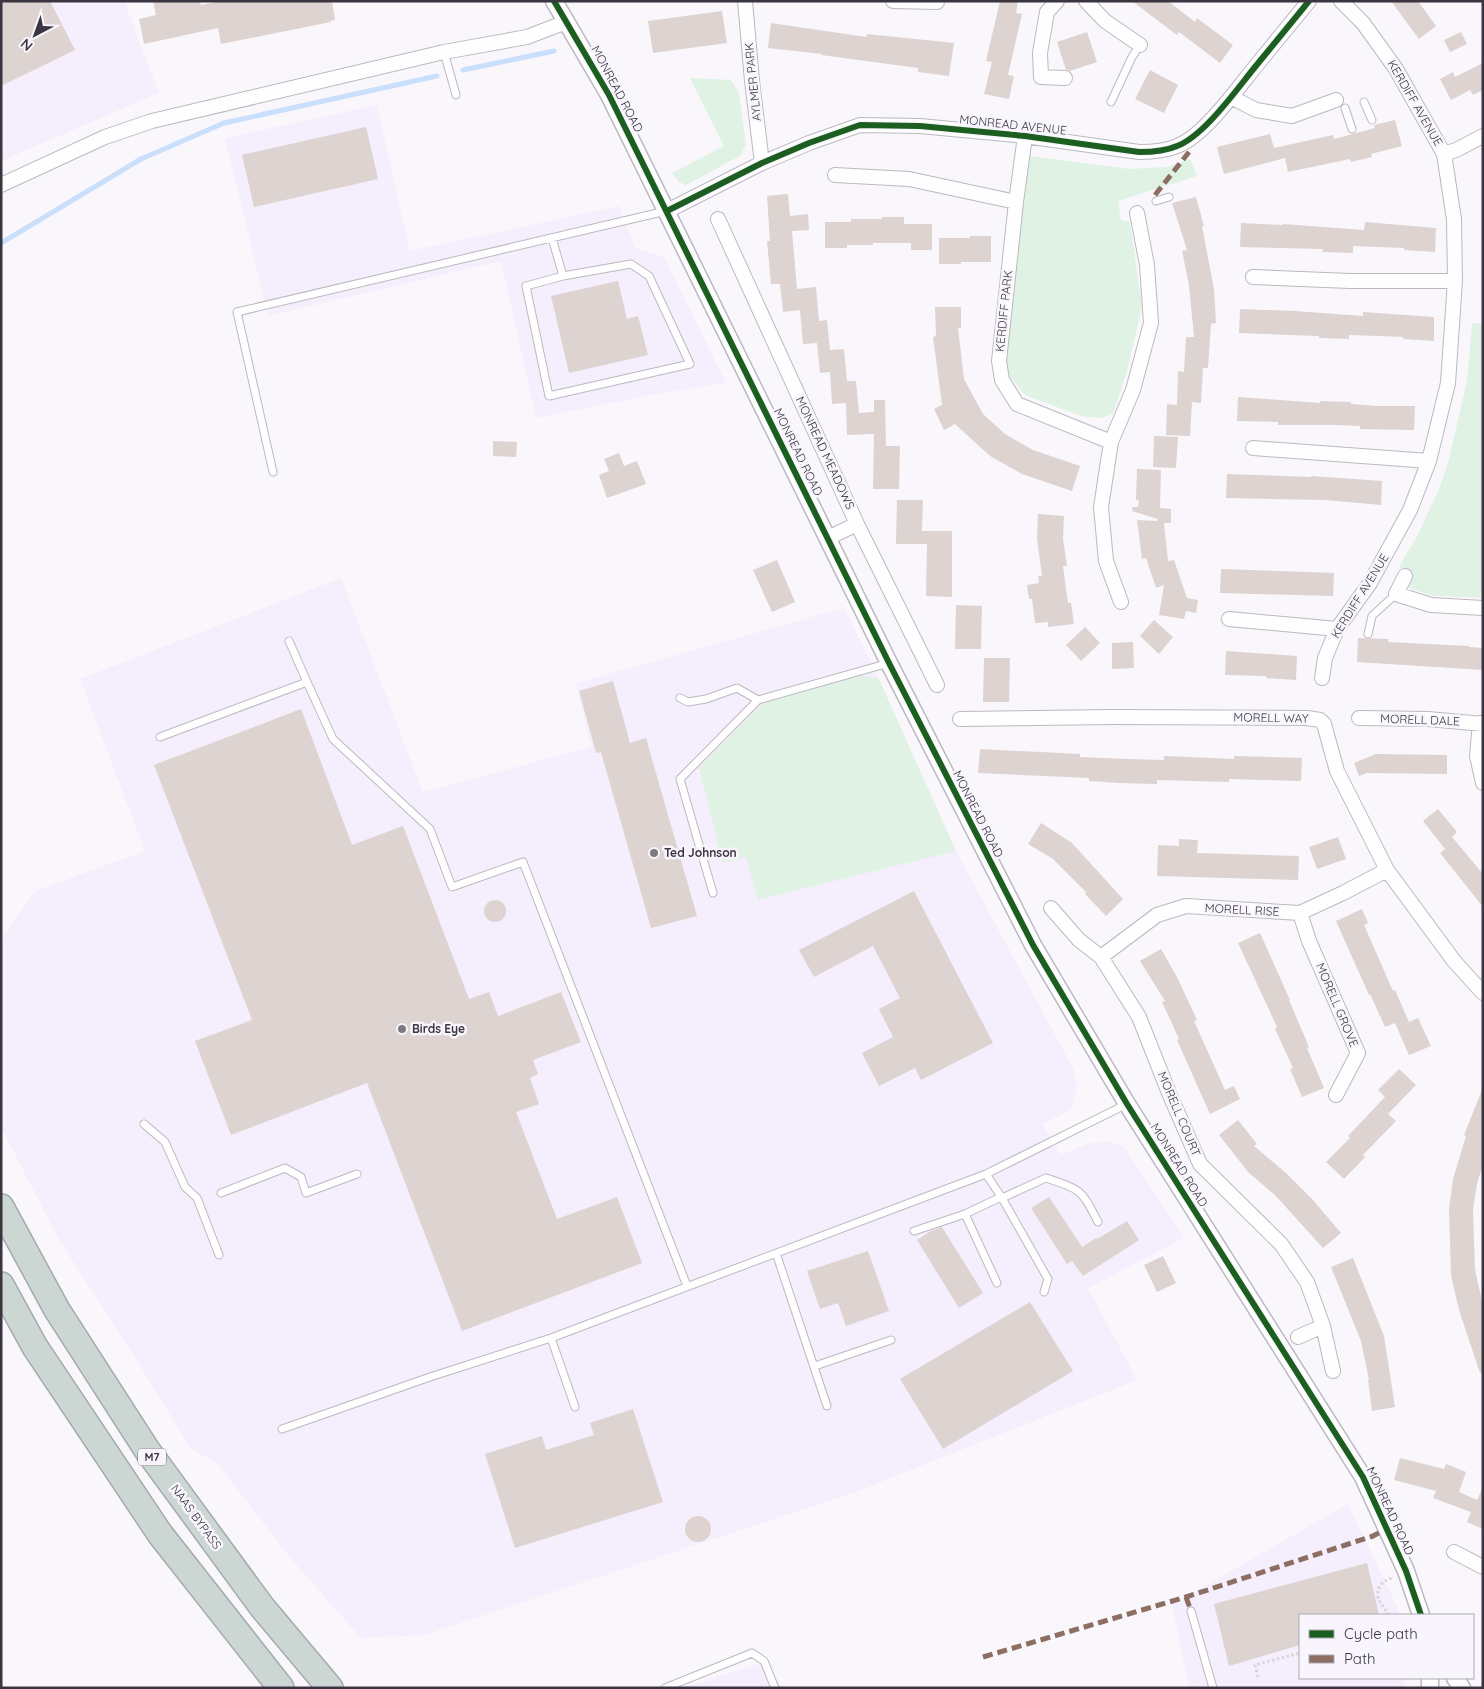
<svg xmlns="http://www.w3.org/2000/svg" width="1484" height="1689" font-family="Quicksand,sans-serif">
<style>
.built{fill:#f5eefc}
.green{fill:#dff2e3}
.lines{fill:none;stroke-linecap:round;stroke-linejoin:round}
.stream{stroke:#cadffb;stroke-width:5}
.building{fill:#ddd3d0}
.service-casing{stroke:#bcb8c0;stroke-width:9}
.minor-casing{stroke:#bcb8c0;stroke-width:16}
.tertiary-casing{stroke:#bcb8c0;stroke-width:19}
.motorway-casing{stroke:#a2abaa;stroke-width:28}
.path{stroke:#d8d6d9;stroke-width:3;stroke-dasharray:2.5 2.5;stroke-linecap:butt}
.service{stroke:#fefefe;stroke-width:7}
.minor{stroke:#fefefe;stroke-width:14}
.tertiary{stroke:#fefefe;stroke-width:16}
.motorway{stroke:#ccd7d3;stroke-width:25}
.quiet{stroke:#8d6e63;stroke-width:5;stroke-dasharray:10 5;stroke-linecap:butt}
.cycleway-casing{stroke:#f8f6fc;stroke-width:9}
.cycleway{stroke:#1b5e20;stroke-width:6}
.poi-dot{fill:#7d7981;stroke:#f8f6fc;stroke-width:2}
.labels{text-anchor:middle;stroke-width:5;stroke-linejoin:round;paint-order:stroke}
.shield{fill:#f8f6fc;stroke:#736f78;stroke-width:1}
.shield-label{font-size:11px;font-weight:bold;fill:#3a3540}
.street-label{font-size:12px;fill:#3a3540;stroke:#f8f6fc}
.poi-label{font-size:12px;font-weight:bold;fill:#3a3540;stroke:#f8f6fc;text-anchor:start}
</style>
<rect width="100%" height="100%" fill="#f9f7fb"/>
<path class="built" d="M1,1h123l35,92 -158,68z
M377,105l33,146 209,-45 16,42 29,9 62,126 -74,12 -116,23 -35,-157 -233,55 -43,-178z
M341,578l82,214 168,-45 -15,-64 268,-75 35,71 -23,-4 -133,188 23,-7 12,44 198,-49 118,219 3,17 -6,23 -29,14 18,31 30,-12 18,-2 15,5 61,92 -96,50 49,92 -284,113 -429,142 -63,3 -69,-78 -75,-97 -26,-14 -67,-109 -65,-100 -58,-113v-187l34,-49 110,-40 -65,-172z
M1348,1504l51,107 1,4h-100v63h104v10h-215l-17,-83z
M762,1663l8,25h-88z"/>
<path class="green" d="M690,78l41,2 8,13 7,52 -6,11 -54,29 -7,-3 -7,-9 52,-27z
M1029,156l100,13 38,-2 23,-8 7,17 -79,25 3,19 9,2 12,85 -15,64 -14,43 -12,4 -20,-2 -56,-21 -15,-18 -5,-20z
M1472,323l11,1v274l-50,-2 -24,-8 2,-12 -12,-9 19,-33 21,-45 9,-26 19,-82z
M859,675l20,4 77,172 -198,49 -12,-43 -23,6 -24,-95 69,-70z"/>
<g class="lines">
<path class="stream" d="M463,70l91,-19
M1,243l140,-84 83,-36 213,-47"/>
</g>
<path class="building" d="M1,1h49l25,49 -74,36z
M153,1h47l1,4 19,-4h112l3,19 -5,1 1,1 -110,22 -3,-16 -74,16 -5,-25 17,-4z
M1000,1h18l-2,12 6,1 -14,61 6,1 -5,23 -25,-5 8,-32 -6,-1z
M1132,1h36l27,21 2,-4 36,27 -13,18 -41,-31 -2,3z
M1391,1h27l18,25 -17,13z
M722,11l5,32 -74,10 -5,-32z
M771,23l95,14 1,-3 87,9 -5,33 -31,-4v-4l-97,-13 1,-1 -54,-6z
M1087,32l10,30 -27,9 -4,-1 -9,-28z
M1461,32l6,12 -17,8 -6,-12z
M1483,63v27l-10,5 -3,-5 -19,10 -11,-21 13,-7 2,5z
M1150,70l28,15 -14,28 -29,-14z
M1395,120l7,26 -31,8 1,3 -21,5 -1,-3 -62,13 -3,-14 -61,16 -7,-27 53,-13 4,14 59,-13 1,4 41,-11 -1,-3z
M366,127l12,52 -124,28 -12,-52z
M788,194l2,22 18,-2 1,16 -17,1 5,58 19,-2 3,34 8,-1 3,30 14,-1 3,32h9l3,32 15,-1v-12h11l1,46h14l-1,43h-26l1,-55 -27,1 -1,-32 -14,1 -2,-32 -10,1 -3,-30 -14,1 -3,-34 -17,2 -3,-28h-9l-4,-43h3l-3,-45z
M1196,197l8,29h-2l12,63 2,34 -5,1 -3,44h-5l-2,35 -9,-1 -2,34 -24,-1 1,-31 10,1 1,-34 6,1 2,-35h8l-5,-52 -7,-34 5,-1 -15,-47z
M882,217h22v7h28v26h-21v-7h-38v2h-26v3h-22v-26h26v-3h31z
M1365,222l71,6 -1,24 -31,-2v-2l-51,-2v7l-31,-1 1,-3 -83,-2 1,-24 42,2v-1l81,6z
M970,236h21v26h-30v2h-22v-26h31z
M618,281l9,38 11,-3 10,39 -79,18 -18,-77z
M935,307h26v21h-3l6,51 19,35 22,20 28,16 47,16 -8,25 -50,-17 -32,-18 -35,-32 -11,6 -10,-21 8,-4 -9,-68 3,-1z
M1240,309l55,2 68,5v-4l71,5v24l-31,-2v-2l-25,-1 -29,-1v4l-30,-1v-2l-80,-3z
M1238,397l82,6v-2l31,1v2l25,2h39l-1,24 -54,-1v-3l-25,-1h-57v-3l-41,-1z
M1154,436l24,1 -2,31 -23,-1z
M493,441l24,1 -1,15 -23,-1z
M619,453l5,13 13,-5 9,23 -39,14 -8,-23 10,-4 -5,-12z
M1137,469l24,1 -1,38 11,1v14h-7l4,38 6,-1 13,38 11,2 -2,13 -10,-2 -2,8 -25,-4 5,-30 -8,3 -10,-30 -4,1 -5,-39 20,1 1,-2 -26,-8v-4h6l1,-7h-3z
M1227,474l84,3v-1l71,5 -1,24 -56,-5 -99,-2z
M897,500h26l-1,31h30v66l-26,-1 1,-52h-31z
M1038,514l26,2 -1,23 4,27h-4l5,37h3l3,21 -26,3v-5l-13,1 -3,-24h-3l-2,-14 12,-2 -1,-7h4l-5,-37z
M777,560l18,42 -23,10 -19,-42z
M1221,569l113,4 -1,23 -113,-3z
M956,605l26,1 -1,43h-26z
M1154,620l19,17 -14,17 -19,-18z
M1085,627l15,16 -19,18 -15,-16z
M1358,638l31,1 -1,3 81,4v1l14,1v22l-126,-8z
M1133,642l1,26 -22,1v-26z
M1226,651l71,5 -1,24 -30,-2v-2l-41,-1z
M984,658h26l-1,44h-26z
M613,681l17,62 16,-5 51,178 -46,12 -50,-176 -5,1 -17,-62z
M301,709l51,136 51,-19 66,173 20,-7 9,24 63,-24 20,50 -48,18 5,14 -8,4 9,26 -23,8 41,107 60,-22 25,66 -180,68 -95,-248 -136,52 -36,-94 57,-21 -98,-255z
M980,749l100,5v3l47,2 37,1v-4l70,3v-3l68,2 -1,23 -72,-2v3l-72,-2v4l-38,-1 -30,-2v-3l-111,-5z
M1376,754l71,1v19l-80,-1 -8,3 -5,-13z
M1438,809l19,23 -5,5 31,37v33l-43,-54 5,-4 -22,-28z
M1041,823l31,20 51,56 -17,17 -21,-22 1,-2 -33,-33 -25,-15z
M1338,837l8,22 -29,10 -8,-22z
M1179,839l19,1 -1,13 102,3 -1,24 -141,-4 1,-31 21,1z
M914,891l79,152 -72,37 -6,-12 -36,18 -17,-33 31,-16 -14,-28 21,-11 -27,-52 -59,31 -15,-27z
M484 911a11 11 0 1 1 22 0a11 11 0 1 1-22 0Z
M1362,909l6,14 -4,2 29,66 2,-1 14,32 9,-4 13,28 -22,9 -14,-32 -10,4 -15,-33 -1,1 -33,-74z
M1260,933l30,67h-1l20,47 -2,1 17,40 -22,9 -12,-28 3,-1 -18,-39 2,-2 -39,-84z
M1161,949l16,28 20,43 -3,1 31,69 9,-4 6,13 -30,15 -33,-74 2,-1 -17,-37 3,-1 -25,-40z
M1399,1069l17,16 -28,29 8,7 -33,34 2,2 -21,22 -18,-17 24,-24 -2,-2 37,-39 -7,-7z
M1482,1090l1,74 -6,20 -4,26 2,59 8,37v66l-3,1 -21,-63 -8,-35 -2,-66 4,-30 13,-43 -2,-1z
M1238,1120l19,24 -3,2 32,27 26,26 29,34 -18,15 -48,-53 -27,-23 -29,-37z
M1049,1197l33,50 14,-9 1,1 30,-18 12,19 -56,36 -11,-15 -5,3 -36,-56z
M942,1227l41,66 -24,15 -42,-68 14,-9z
M868,1251l21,60 -43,15 -8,-23 -18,6 -13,-38z
M1163,1256l13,27 -19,9 -13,-27z
M1353,1258l31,78 11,71 -23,4 -4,-31h1l-8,-39 -30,-74z
M1030,1302l43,69 -130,78 -43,-70z
M633,1409l30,93 -148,46 -30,-94 57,-18 4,14 48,-15 -4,-12z
M1400,1458l44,11 2,-5 20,8 -7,20 18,8 6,-13v42l-16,-7 4,-10 -38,-14 3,-7 -42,-11z
M685 1529a13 13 0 1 1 26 0a13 13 0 1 1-26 0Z
M1367,1563l12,52h-79v30l-71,21 -15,-62z"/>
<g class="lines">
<g class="service-casing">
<path id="service" d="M444,52l12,43
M1111,102l21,-45 8,-12
M1364,102l8,18
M1345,108l7,21
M1156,201l13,-4
M552,238l11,38 68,-12 18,12 41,88 -141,32 -23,-110 37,-10
M273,472l-36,-160 429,-101
M1368,634l4,-18 24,-22
M289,641l18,41
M680,698l8,4 18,-3 31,-11 21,12
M160,737l147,-55 26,57 97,90 22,58 71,-25 164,424
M713,893l-33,-114 78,-79 131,-37
M144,1124l21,18 20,45 12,11 22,57
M986,1174l16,24 46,81 -4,13
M221,1193l64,-25 16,9 5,16 51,-19
M1002,1198l44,-20c36,12 35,11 52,44
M965,1214l32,69
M914,1231l51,-17 36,-17
M776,1253l51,153
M551,1338l24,69
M815,1366l76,-26
M282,1429l148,-52 121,-39 435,-164 141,-70
M1191,1611l22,77
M665,1688l87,-35 12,8 11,27"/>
</g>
<g class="minor-casing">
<path id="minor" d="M745,1l7,80 10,82
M893,1l44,1
M1057,1l-10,11 -7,41 1,24 24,1
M1086,1l19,20 35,24
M1231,97l25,13 36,6 44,-16
M1025,136l-9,66 -17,159 3,19 15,24 94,38
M1444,154l12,-4 27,-14
M835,175l74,4 107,23
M1,185l104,-48 47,-16 292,-69 83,-15 39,-15
M667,211l95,-48 47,-20 51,-18 60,1 105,10 114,16c13,0 27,-1 38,-6 27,-10 60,-57 78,-79 18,-22 36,-44 54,-66
M718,219l139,305 80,161
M1253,277l97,4h105
M1253,448l176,13
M828,538l29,-14
M1405,576l-9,18 35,11 52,3
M1121,602l-15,-41 -5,-54 10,-65 22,-52 18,-67 -4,-58 -10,-52
M1229,619l108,10
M1322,678l3,-20 12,-29 33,-46 40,-73 19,-49 19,-78 7,-102 -1,-62 -10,-65 -48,-85 -33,-46 -22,-22
M1359,718l69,1 55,5
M960,719l154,-2 193,1 13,2 4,4 13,47 50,99 67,91 29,32
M1480,723l-3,33 6,27
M1051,908l28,32 22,17 38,60 30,76 31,71 81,80 26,38 16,44 10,45
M1300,913l9,28 49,112 -22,42
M1101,957l56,-42 29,-9 114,7 43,-20 44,-23
M1298,1337l25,-11
M1454,1552l29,15"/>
</g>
<g class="tertiary-casing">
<path id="tertiary" d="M554,1l55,94 280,568 144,282 94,159 236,373 43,94 15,44
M1430,1678v10
M1455,1678l7,10"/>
</g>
<g class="motorway-casing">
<path id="motorway" d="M1,1207l56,103 90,140 115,157 68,81
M1,1285l34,62 125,187 121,154"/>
</g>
<path class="path" d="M1389,1615l-11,-16v-10l5,-7 8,-4v-2
M1258,1677l-3,-12 45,-12"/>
<use href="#service" class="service"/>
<use href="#minor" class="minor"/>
<use href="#tertiary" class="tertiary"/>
<use href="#motorway" class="motorway"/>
<path class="quiet" d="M1155,195l34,-43
M1186,1597l5,14
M983,1657l203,-60 187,-61 13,-7"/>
<g class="cycleway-casing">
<path id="cycleway" d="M554,1l55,94 280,568 144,282 94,159 236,373 43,94 15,44
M667,211l95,-48 47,-20 51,-18 60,1 105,10 114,16c13,0 27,-1 38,-6 27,-10 60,-57 78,-79 18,-22 36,-44 54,-66"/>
</g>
<use href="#cycleway" class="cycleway"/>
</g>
<g class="poi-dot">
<circle cx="654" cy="853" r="5"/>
<circle cx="402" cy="1029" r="5"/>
</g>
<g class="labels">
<rect class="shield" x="138" y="1448.5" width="28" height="17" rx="4"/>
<g class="shield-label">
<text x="152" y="1461">M7</text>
</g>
<g class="street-label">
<text transform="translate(753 82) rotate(-96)" y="4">AYLMER PARK</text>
<text transform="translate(617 89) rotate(62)" y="4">MONREAD ROAD</text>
<text transform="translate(1415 103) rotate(60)" y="4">KERDIFF AVENUE</text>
<text transform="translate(1013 125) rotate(6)" y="4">MONREAD AVENUE</text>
<text transform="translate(1004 311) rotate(-84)" y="4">KERDIFF PARK</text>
<text transform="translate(798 452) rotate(64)" y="4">MONREAD ROAD</text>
<text transform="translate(825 453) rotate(65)" y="4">MONREAD MEADOWS</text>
<text transform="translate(1360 596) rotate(-58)" y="4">KERDIFF AVENUE</text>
<text transform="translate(1271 718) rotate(1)" y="4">MORELL WAY</text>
<text transform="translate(1420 720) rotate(2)" y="4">MORELL DALE</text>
<text transform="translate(978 814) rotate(63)" y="4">MONREAD ROAD</text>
<text transform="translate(1242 910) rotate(3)" y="4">MORELL RISE</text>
<text transform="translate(1337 1005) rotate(67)" y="4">MORELL GROVE</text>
<text transform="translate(1179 1114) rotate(67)" y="4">MORELL COURT</text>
<text transform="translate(1179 1165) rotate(58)" y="4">MONREAD ROAD</text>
<text transform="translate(1390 1511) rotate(65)" y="4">MONREAD ROAD</text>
<text transform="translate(196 1517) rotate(54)" y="4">NAAS BYPASS</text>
</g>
<g class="poi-label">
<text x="664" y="857">Ted Johnson</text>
<text x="412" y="1033">Birds Eye</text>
</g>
</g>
<rect width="1484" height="1689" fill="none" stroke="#3a3540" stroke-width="5"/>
<rect x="1299" y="1614" width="175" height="65" fill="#f8f6fc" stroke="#aca9b1"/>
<rect x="1309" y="1630" width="25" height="8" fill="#1b5e20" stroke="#aca9b1"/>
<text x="1344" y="1639" font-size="15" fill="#3a3540">Cycle path</text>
<rect x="1309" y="1655" width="25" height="8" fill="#8d6e63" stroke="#aca9b1"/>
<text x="1344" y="1664" font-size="15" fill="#3a3540">Path</text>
<g transform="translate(35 35) rotate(221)" stroke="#f8f6fc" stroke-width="4" paint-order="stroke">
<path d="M0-4L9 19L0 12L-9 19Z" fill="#3a3540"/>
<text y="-8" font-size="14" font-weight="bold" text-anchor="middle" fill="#3a3540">N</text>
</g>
</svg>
